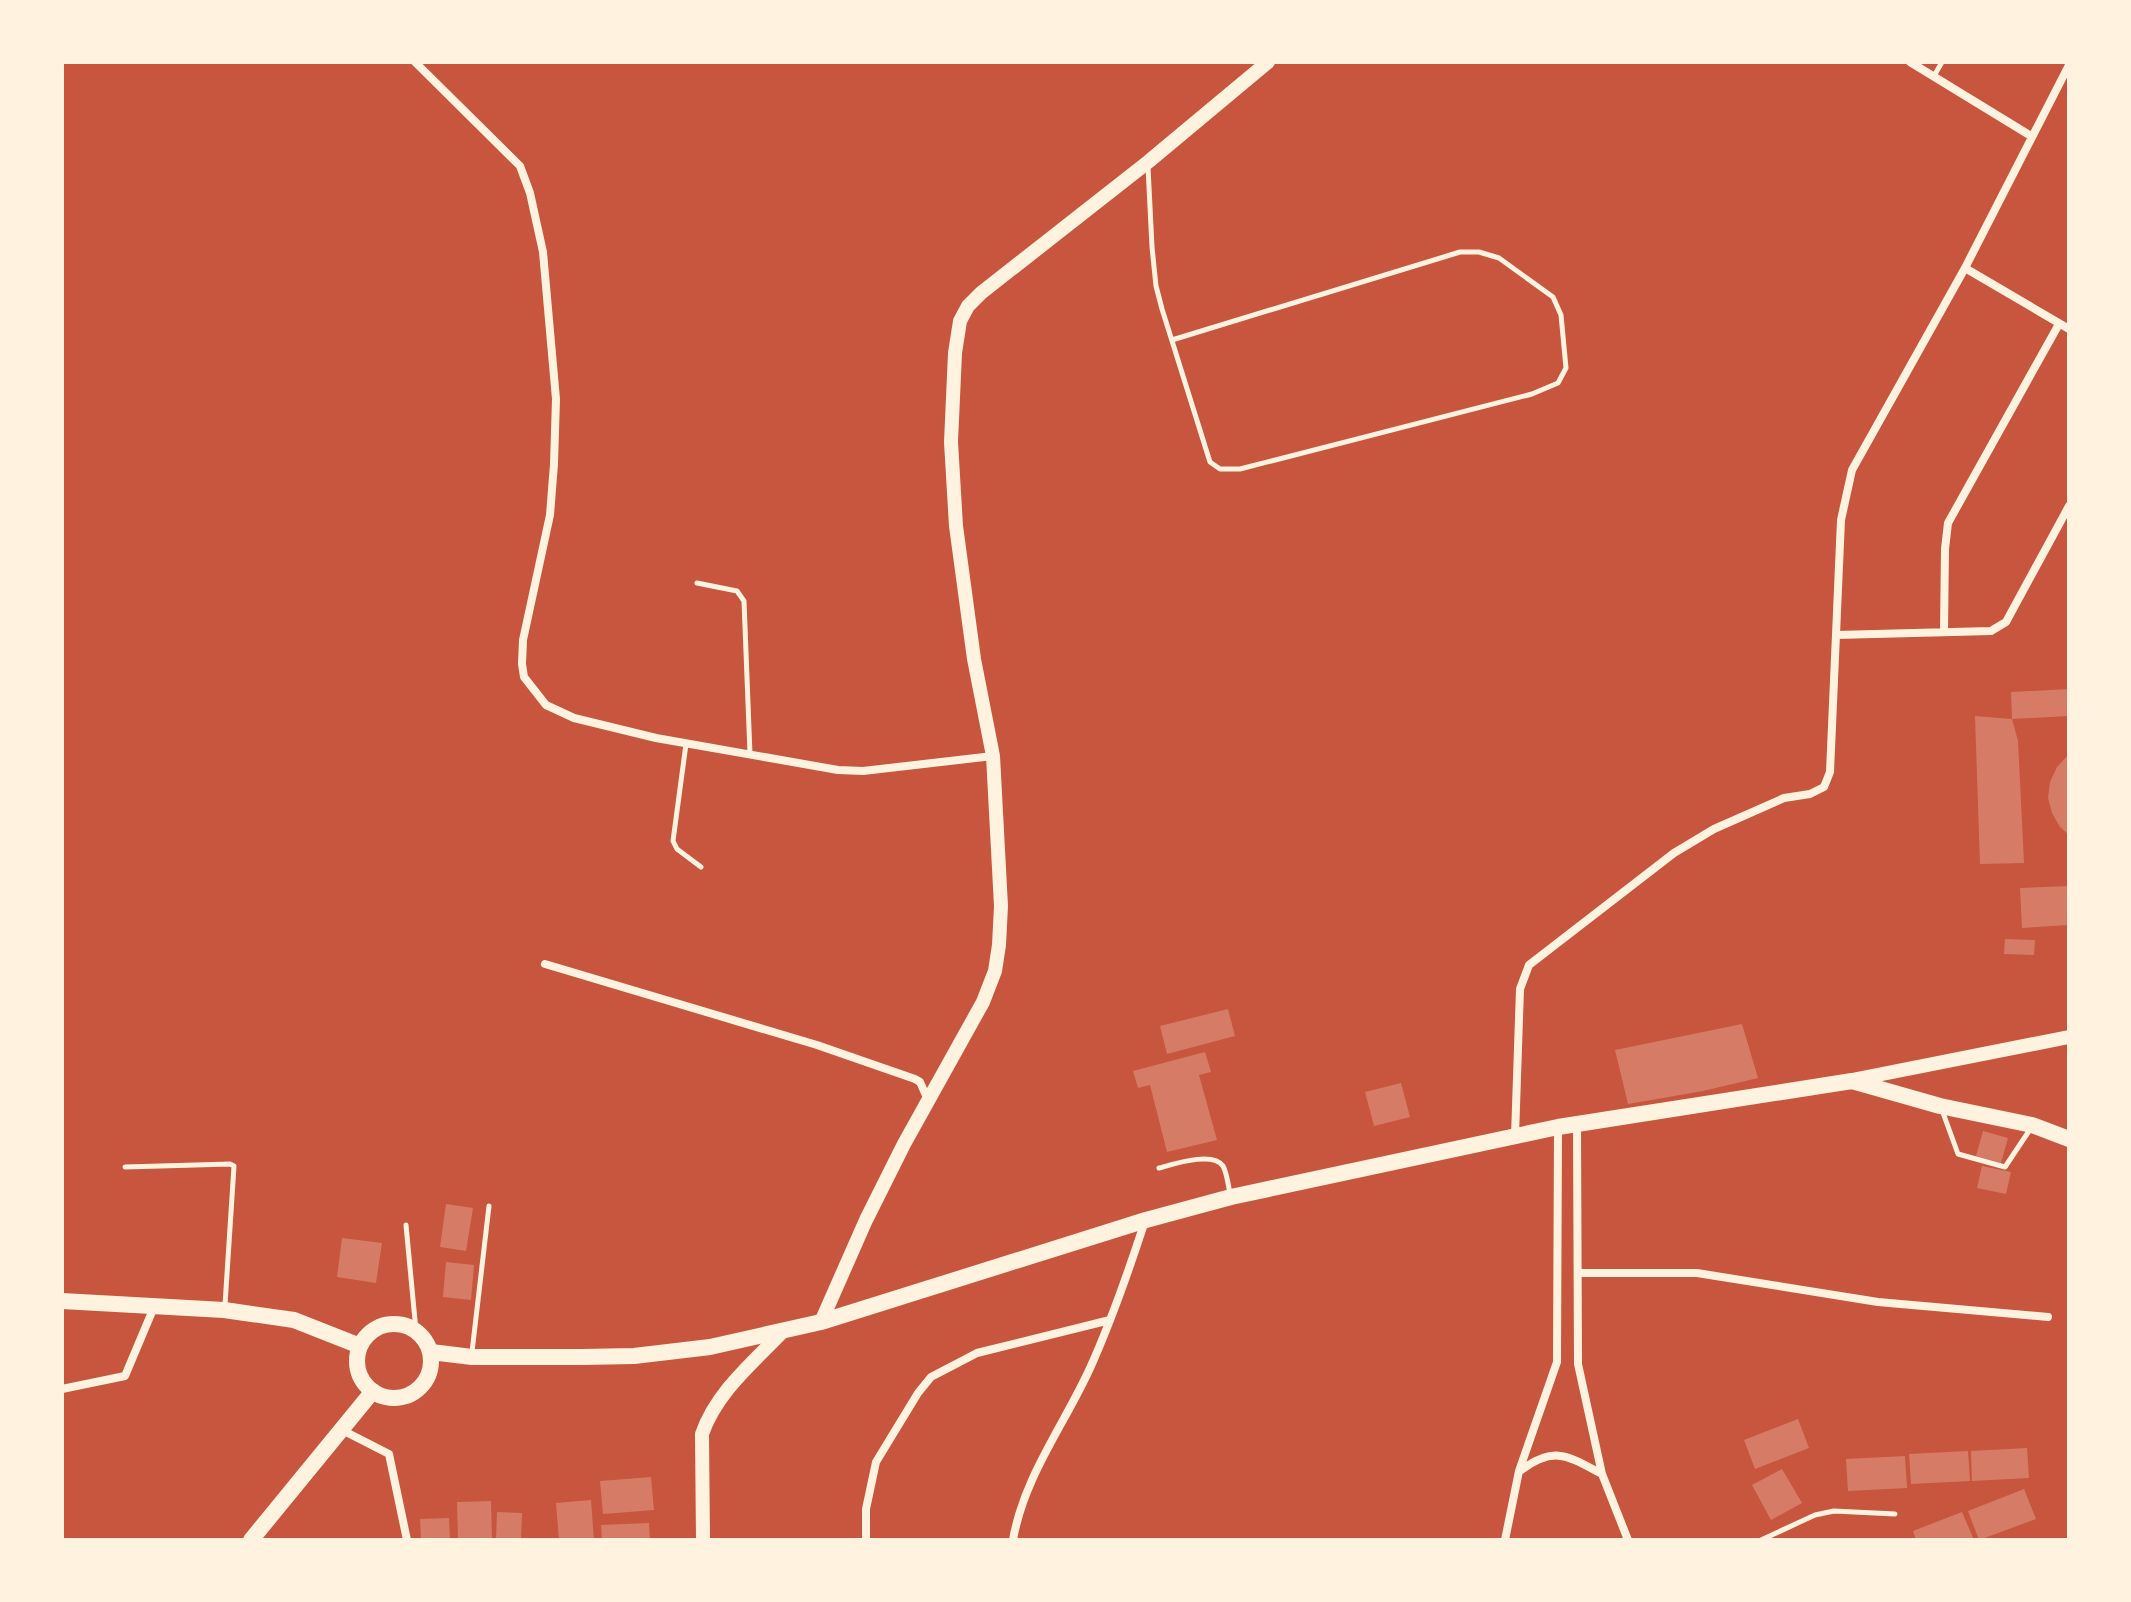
<svg xmlns="http://www.w3.org/2000/svg" width="2131" height="1602" font-family="Lato,sans-serif">
<style>
.building{fill:#d67c66}
.lines{fill:none;stroke-linecap:round;stroke-linejoin:round}
.service{stroke:#fff3e0;stroke-width:5}
.minor{stroke:#fff3e0;stroke-width:8}
.tertiary{stroke:#fff3e0;stroke-width:14}
.secondary{stroke:#fff3e0;stroke-width:14}
.primary{stroke:#fff3e0;stroke-width:16}
</style>
<rect width="100%" height="100%" fill="#c8553d"/>
<path class="building" d="M2069,689v27l-57,3 -1,-27z
M1975,716l37,3 6,22 6,122 -44,1z
M2069,754v81l-9,-8 -8,-14 -4,-15 2,-16 7,-15z
M2069,886v39l-47,3 -2,-40z
M2005,939l30,1 -1,15 -30,-1z
M1228,1009l7,27 -68,18 -7,-28z
M1742,1024l16,54 -55,13 -75,13 -13,-54z
M1205,1052l6,20 -12,3 18,65 -50,12 -17,-67 -12,3 -5,-17z
M1401,1083l9,34 -36,9 -9,-34z
M1983,1131l25,7 -7,25 -25,-7z
M1982,1166l29,6 -5,22 -29,-6z
M446,1204l27,4 -7,43 -26,-4z
M342,1238l40,5 -6,40 -39,-6z
M446,1262l28,3 -3,35 -28,-3z
M1798,1419l11,29 -54,21 -11,-29z
M2027,1448l2,30 -57,3 -1,-30z
M1968,1451l2,30 -59,3 -2,-30z
M1905,1456l2,32 -59,3 -2,-32z
M1782,1469l20,34 -31,17 -19,-35z
M651,1477l3,33 -51,4 -3,-33z
M2024,1489l12,30 -57,21 -11,-29z
M591,1500l3,40h-35l-3,-37z
M491,1501l1,39h-34l-1,-38z
M497,1512l25,1 -1,27h-25z
M1962,1512l12,28h-58l-3,-9z
M449,1518l1,22h-29l-1,-21z
M649,1523l1,17h-48l-1,-15z"/>
<g class="lines">
<path class="service" d="M1934,76l8,-14
M1148,167l4,80 4,39 6,23 48,153 10,7h20l292,-75 26,-11 8,-15 -5,-53 -8,-18 -54,-39 -20,-6h-19l-288,88
M697,583l40,8 7,10 6,153
M686,744l-13,97 4,8 24,18
M1942,1110l16,44 47,13 26,-39
M125,1167l105,-3 4,2 -9,139
M1159,1168c15,-4 54,-17 64,-2 4,7 5,19 7,27
M406,1225l10,106
M472,1352l17,-146
M1761,1540l54,-25 19,-4 61,3"/>
<path class="minor" d="M415,62l105,104 10,27 13,59 13,147 -2,65 -4,51 -27,125 -1,24 2,13 22,28 28,13 82,20 182,32 25,1 130,-15
M1910,62l121,74
M1965,268l104,61
M1944,632l1,-83 3,-26 111,-199
M1836,635l155,-4 15,-9 63,-116
M545,964l272,81 98,34 5,3 8,18
M1577,1124l1,240 24,110 26,66
M1515,1136l5,-147 9,-24 145,-112 40,-24 70,-31 26,-4 14,-7 6,-15 11,-252 11,-50 113,-202 104,-203
M1579,1273h118l181,29 170,15
M62,1389l63,-13 29,-69
M340,1429l49,25 18,86
M1520,1471c34,-26 48,-15 82,3
M866,1540v-31l10,-47 42,-69 13,-16 46,-24 133,-33
M1013,1540c11,-64 52,-116 78,-174 21,-47 38,-96 54,-145
M1505,1540l14,-69 38,-109 1,-234"/>
<path class="tertiary" d="M1852,1080l217,-43
M821,1322l45,-102 38,-76 79,-142 12,-31 4,-26 2,-39 -8,-150 -19,-97 -18,-133 -5,-84 4,-89 5,-32 8,-15 13,-13 167,-131 120,-100"/>
<path class="secondary" d="M703,1540l-1,-106c15,-43 52,-72 82,-104"/>
<path class="primary" d="M62,1301l162,9 70,10 66,26
M357 1361a37 37 0 1 1 74 0a37 37 0 1 1-74 0Z
M431,1352l41,5h110l52,-1 76,-9 111,-25 325,-102 85,-23 327,-70 294,-46 88,25 92,19 37,14
M251,1540l122,-149"/>
</g>
<rect width="2131" height="1602" fill="none" stroke="#fff3e0" stroke-width="128"/>
</svg>
